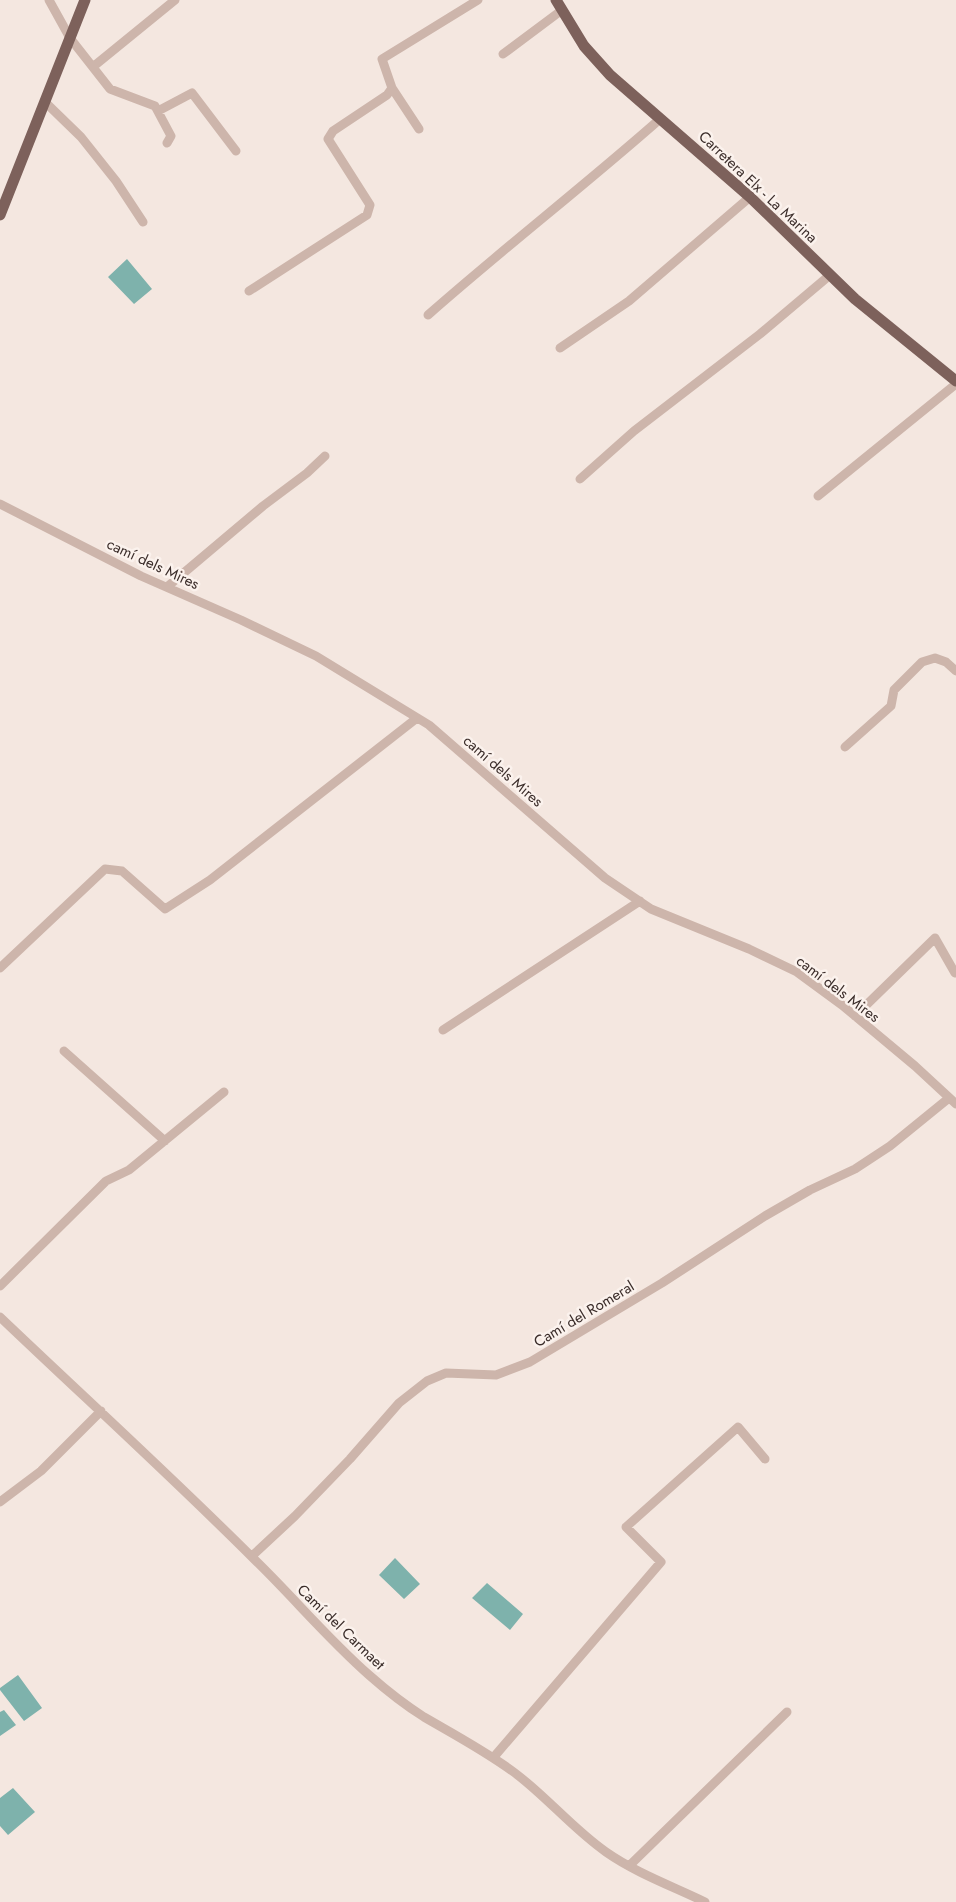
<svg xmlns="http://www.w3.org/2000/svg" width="956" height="1902" font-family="Jost,sans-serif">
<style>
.water{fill:#7eb2ac}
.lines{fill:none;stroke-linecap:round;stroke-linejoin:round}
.minor{stroke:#cdb5ab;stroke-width:9}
.major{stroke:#7d615b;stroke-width:11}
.labels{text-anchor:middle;stroke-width:5;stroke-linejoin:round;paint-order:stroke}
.street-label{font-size:15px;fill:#3b2d2a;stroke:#fbf2ed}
</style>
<rect width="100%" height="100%" fill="#f4e7e0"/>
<path class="water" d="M127,259l25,30 -18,15 -26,-27z
M395,1558l25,26 -16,15 -25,-24z
M487,1583l36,31 -13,16 -38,-32z
M18,1675l24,33 -18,13 -24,-31v-2z
M4,1710l12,15 -16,11v-24z
M13,1788l22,24 -27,23 -8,-9v-28z"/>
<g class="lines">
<path class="minor" d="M49,0l21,38 40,51 45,17 16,30 -4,7
M503,54l59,-44
M94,66l81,-66
M392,88l27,41
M45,102l36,35 35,44 27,41
M158,111l34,-18 44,58
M249,291l118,-76 3,-10 -42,-66 5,-8 54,-36 5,-7 -10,-29 96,-59
M428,315c76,-67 156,-129 232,-196
M560,348l69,-47 121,-104
M580,479l54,-48 126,-97 70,-59
M818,496l138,-112
M0,504l141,72 100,44 75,36 113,69 176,153 46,31 98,40 48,23 45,33 73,61 41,38
M167,587l96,-81 44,-33 18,-17
M845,747l46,-41 3,-16 28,-28 13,-4 11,4 10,9
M0,968l105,-99 17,2 43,38 45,-29 207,-162
M855,1016l80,-78 20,35
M443,1030l197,-129
M64,1051l101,90
M0,1286l106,-105 23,-11 95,-78
M0,1317c85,81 172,160 255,243 39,38 73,79 114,115 17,15 36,30 55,42 31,18 63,35 91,56 32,24 58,56 91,79 30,21 66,34 99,50
M0,1502l41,-31 60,-60
M252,1556l43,-40 55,-57 49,-56 28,-22 19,-8 50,2 34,-13 132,-79 103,-67 45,-26 45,-21 35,-23 59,-48
M493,1758l168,-196 -35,-35 112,-100 27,32
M629,1866l158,-154"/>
<path class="major" d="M556,0l28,46 26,29 140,122 105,102 101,82
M0,215l85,-215"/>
</g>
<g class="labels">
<g class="street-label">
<text transform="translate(758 187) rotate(43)" y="5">Carretera Elx - La Marina</text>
<text transform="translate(153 564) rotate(25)" y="5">camí dels Mires</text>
<text transform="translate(503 771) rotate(41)" y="5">camí dels Mires</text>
<text transform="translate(838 989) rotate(37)" y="5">camí dels Mires</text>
<text transform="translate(584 1314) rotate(-31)" y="5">Camí del Romeral</text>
<text transform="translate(341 1627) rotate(44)" y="5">Camí del Carmaet</text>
</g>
</g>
</svg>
